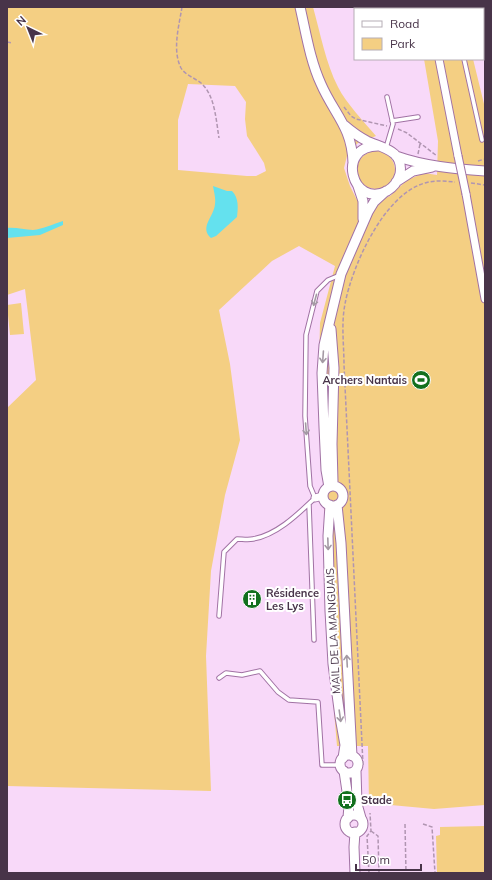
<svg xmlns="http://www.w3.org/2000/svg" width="492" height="880" font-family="Mulish,sans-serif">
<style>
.green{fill:#f4cf83;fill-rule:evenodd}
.water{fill:#64e1ee}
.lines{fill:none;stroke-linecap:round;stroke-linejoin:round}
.service-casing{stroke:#a172a4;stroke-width:5.5}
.minor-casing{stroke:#a172a4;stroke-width:9}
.tertiary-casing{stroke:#a172a4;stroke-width:11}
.path{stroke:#b095b1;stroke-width:1.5;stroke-dasharray:4 2;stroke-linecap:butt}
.service{stroke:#fff;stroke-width:3.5}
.minor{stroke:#fff;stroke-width:7}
.tertiary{stroke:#fff;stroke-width:9}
.minor-bridge-casing{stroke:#a172a4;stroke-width:9;stroke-linecap:butt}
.minor-bridge{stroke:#fff;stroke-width:7}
.oneway{stroke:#a49aa4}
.labels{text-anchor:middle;stroke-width:4;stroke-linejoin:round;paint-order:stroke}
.poi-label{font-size:11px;font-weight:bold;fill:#483449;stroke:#fff;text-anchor:start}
.street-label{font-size:11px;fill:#483449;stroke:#fff}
</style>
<rect width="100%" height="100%" fill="#f8d9f9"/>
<path class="green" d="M7,7h306c7,25 13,57 25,80 8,16 26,35 38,49l-18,7 -10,9 -4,16 6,18 7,14 11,5 22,-9 17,-16 17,-7 13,2 1,-34 -14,-82h49l12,49v697l-51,4 -65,-6 -1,-57h-31l-7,-82 -11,-298 1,-43 15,-57 -36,-20 -27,15 -53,49 11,54 10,76 -15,55 -14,76 -5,85 5,135 -204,-5v-378l29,-28 -11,-91 -18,6zM188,84l47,2 11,16 -1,17 2,17 17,27 2,8 -10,5h-9l-69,-6v-50z
M357 170a19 19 0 1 1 38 0a19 19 0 1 1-38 0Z
M21,303l3,31 -14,1 -3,-30z
M485,826v47h-48l-1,-37 4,-1v-8z"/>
<path class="water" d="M213,186l14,5h5c7,7 6,17 5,26l-21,19 -5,2c-12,-11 3,-21 4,-34 1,-5 -1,-12 -2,-18z
M63,221v4l-23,10 -33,3v-10c9,-1 17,2 26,2 10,-1 20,-6 30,-9z"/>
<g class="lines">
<g class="service-casing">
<path id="service" d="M451,7l1,2
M464,59l18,81
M392,121l26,-4
M386,148l7,-24 -6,-27
M309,505l5,135
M219,616l5,-64 13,-13c5,0 11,1 16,0 24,-4 45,-25 62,-41l-5,-12 -5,-70 1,-81 11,-44 11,-11 12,-5
M219,678l7,-5 16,2 18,-4 18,21 11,8 29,2 4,63h18"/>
</g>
<g class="minor-casing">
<path id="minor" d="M428,7l1,2
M439,59l19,97
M466,194l19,105
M315,498l8,-2"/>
</g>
<g class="tertiary-casing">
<path id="tertiary" d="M300,7c6,26 10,53 21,77 13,30 31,43 32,79
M344,125c7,6 15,12 23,16 15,7 37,9 33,33 -2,7 -6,13 -13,17 -35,18 -52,-45 -9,-45
M396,156c28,10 59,13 89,15
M396,182l17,-11 19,-4
M358,186l5,15v18
M331,329l3,39 -2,76 1,38
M323 496a10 10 0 1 1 20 0a10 10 0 1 1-20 0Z
M329,487l-3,-17 -2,-43 -2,-54 2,-28 17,-71 27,-62 6,-10 12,-11
M330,505l-2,31 2,75 3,53 7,53 5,28 -2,13
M337,505l4,38 11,213
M340 764a9 9 0 1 1 18 0a9 9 0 1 1-18 0Z
M344,771l5,34 -1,13
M356,771l1,33 4,14
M345 824a9 9 0 1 1 18 0a9 9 0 1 1-18 0Z
M355,873l-1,-26 1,-15"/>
</g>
<path class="path" d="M182,7c-3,19 -10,43 -1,61 4,7 14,10 20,15 14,12 15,37 18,55
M7,42l5,1
M344,107l7,9 5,3 31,7
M398,129l9,4 30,23
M418,154l2,-10
M478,161l7,-2
M471,183l14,2
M363,765l-19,-400c0,-20 -3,-41 1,-61 7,-38 39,-110 80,-121 10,-3 20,-2 30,-1
M405,824l1,49
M423,824l9,3 3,46
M371,831l7,5 1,37
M369,873l-2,-37 4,-5 -1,-18"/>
<use href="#service" class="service"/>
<use href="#minor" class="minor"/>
<use href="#tertiary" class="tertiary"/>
<g class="minor-bridge-casing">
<path id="minor-bridge" d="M458,156l8,38"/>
</g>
<use href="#minor-bridge" class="minor-bridge"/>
</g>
<defs><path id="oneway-shaft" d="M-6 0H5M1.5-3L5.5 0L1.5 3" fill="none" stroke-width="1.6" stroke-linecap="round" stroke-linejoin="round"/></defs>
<g class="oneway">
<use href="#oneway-shaft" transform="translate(315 300) rotate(105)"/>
<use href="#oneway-shaft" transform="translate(323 357) rotate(94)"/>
<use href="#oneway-shaft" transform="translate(306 429) rotate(86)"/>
<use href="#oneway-shaft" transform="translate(328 544) rotate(88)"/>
<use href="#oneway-shaft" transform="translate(347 661) rotate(-93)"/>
<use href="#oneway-shaft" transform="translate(340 716) rotate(82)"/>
</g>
<defs>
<g id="stadium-disc" transform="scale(1)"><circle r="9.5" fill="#12701e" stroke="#fff"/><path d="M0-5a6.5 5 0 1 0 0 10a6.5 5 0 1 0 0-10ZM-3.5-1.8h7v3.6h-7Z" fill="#fff"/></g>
<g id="building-disc" transform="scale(1)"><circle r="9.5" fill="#12701e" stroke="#fff"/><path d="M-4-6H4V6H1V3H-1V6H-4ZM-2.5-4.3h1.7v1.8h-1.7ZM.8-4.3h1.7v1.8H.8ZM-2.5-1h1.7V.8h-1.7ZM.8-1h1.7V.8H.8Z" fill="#fff"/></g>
<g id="bus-disc" transform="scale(1)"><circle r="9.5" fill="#12701e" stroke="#fff"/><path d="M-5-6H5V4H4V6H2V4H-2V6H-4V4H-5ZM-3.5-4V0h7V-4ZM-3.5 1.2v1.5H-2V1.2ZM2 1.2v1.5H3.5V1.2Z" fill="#fff"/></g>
</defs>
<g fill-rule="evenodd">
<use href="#stadium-disc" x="421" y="380"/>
<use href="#building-disc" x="252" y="599"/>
<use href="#bus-disc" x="347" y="800"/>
</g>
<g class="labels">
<g class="poi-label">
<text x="407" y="384" text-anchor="end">Archers Nantais</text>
<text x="266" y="597">Résidence<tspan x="266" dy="13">Les Lys</tspan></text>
<text x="361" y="804">Stade</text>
</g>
<g class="street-label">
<text transform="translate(333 631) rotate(-93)" y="4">MAIL DE LA MAINGUAIS</text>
</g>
</g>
<rect width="492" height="880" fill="none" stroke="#483449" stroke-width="16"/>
<rect x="354" y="8" width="130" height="52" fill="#ffffff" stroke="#b6aeb6"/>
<rect x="362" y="21" width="20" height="6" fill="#ffffff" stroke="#b6aeb6"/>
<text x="390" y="28" font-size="12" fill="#483449">Road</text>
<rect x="362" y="38" width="20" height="12" fill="#f4cf83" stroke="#b6aeb6"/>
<text x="390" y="48" font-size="12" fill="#483449">Park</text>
<g transform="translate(28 28) rotate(317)" stroke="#ffffff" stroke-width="3" paint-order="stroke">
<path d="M0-3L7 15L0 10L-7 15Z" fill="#483449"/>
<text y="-6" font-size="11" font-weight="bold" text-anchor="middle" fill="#483449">N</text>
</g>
<path d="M356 864v6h65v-6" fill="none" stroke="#483449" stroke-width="2"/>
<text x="362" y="864" font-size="12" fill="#483449" stroke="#ffffff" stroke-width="3" paint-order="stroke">50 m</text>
</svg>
